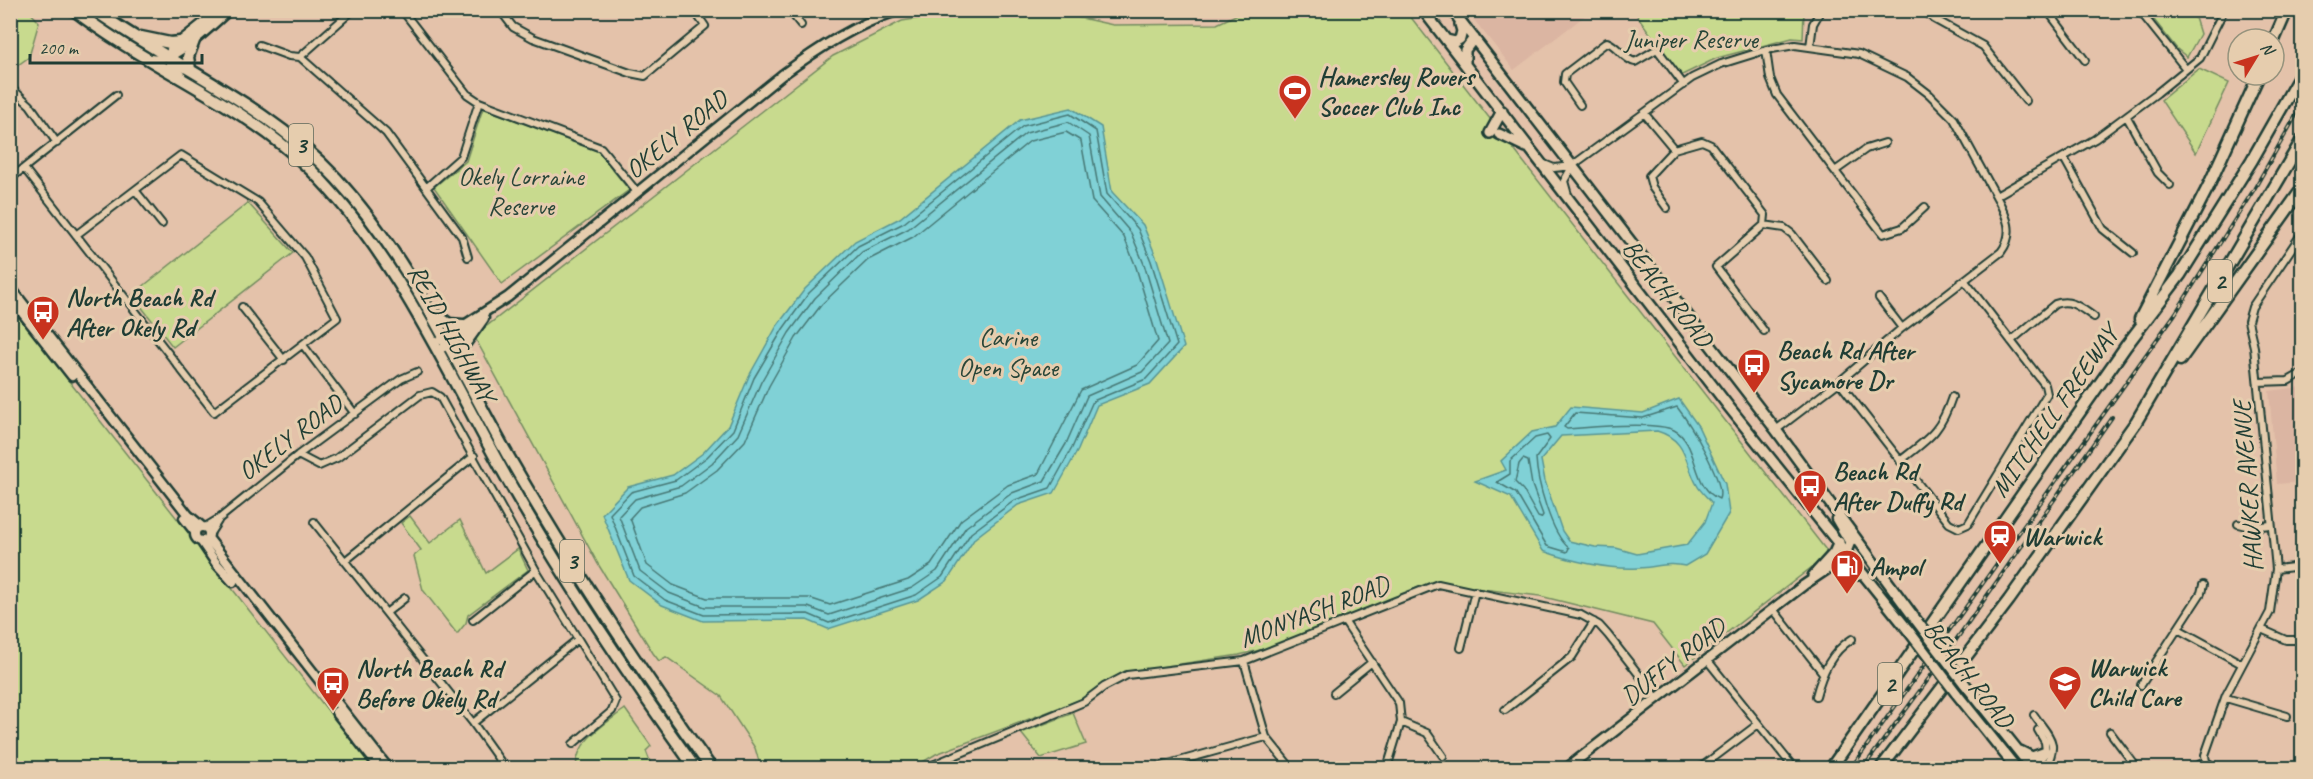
<svg xmlns="http://www.w3.org/2000/svg" width="2313" height="779" font-family="Caveat,sans-serif">
<style>
.built{fill:#dbb5a2}
.green{fill:#c8da8e;stroke:#748c61;stroke-width:1.5}
.water{fill:#80d1d6;stroke:#599695;stroke-width:1.5;fill-rule:evenodd}
.lines{fill:none;stroke-linecap:round;stroke-linejoin:round}
.shore{stroke:#467875;stroke-width:1.5}
.street-casing{stroke:#1f3d34;stroke-width:10}
.secondary-casing{stroke:#1f3d34;stroke-width:13}
.primary-casing{stroke:#1f3d34;stroke-width:14}
.highway-casing{stroke:#1f3d34;stroke-width:15}
.street{stroke:#e6cdae;stroke-width:6}
.secondary{stroke:#e6cdae;stroke-width:8}
.primary{stroke:#e6cdae;stroke-width:9}
.highway{stroke:#e6cdae;stroke-width:10}
.rail-casing{stroke:#1f3d34;stroke-width:4}
.rail{stroke:#e6cdae;stroke-width:1.5;stroke-dasharray:4.5;stroke-linecap:butt}
.primary-bridge-casing{stroke:#1f3d34;stroke-width:14;stroke-linecap:butt}
.primary-bridge{stroke:#e6cdae;stroke-width:9}
.labels{text-anchor:middle;stroke-width:6;stroke-linejoin:round;paint-order:stroke}
.shield{fill:#e6cdae;stroke:#5b6859;stroke-width:1.5}
.shield-label{font-size:24px;font-weight:bold;fill:#1f3d34}
.park-label{font-size:26px;fill:#274538;stroke:#e6cdae}
.poi-label{font-size:26px;font-weight:bold;fill:#1f3d34;stroke:#e6cdae;text-anchor:start}
.street-label{font-size:26px;fill:#1f3d34;stroke:#e6cdae}
</style>
<rect width="100%" height="100%" fill="#e4c2aa"/>
<filter id="ink" filterUnits="userSpaceOnUse"><feTurbulence type="fractalNoise" baseFrequency=".0167" numOctaves="2"/><feDisplacementMap in="SourceGraphic" scale="12" xChannelSelector="R" yChannelSelector="G"/><feConvolveMatrix kernelMatrix="1 2 1 2 8 2 1 2 1" color-interpolation-filters="sRGB"/></filter>
<g filter="url(#ink)">
<path class="built" d="M1467,11h124l-77,59z
M2302,387v95l-25,2 -8,-93z"/>
<path class="green" d="M11,10l18,1 10,11 -10,35 -18,13z
M973,10l76,1 64,14 104,-1 27,-13h162l420,539 -1,7 -140,108 -32,-41 -113,-28 -105,-13 -150,61 -46,11 -117,18 -40,26 -146,55 -23,14h-152l-6,-20 -34,-52 -55,-39 -7,4 -6,-8 -55,-89 -124,-228 359,-280 69,-35z
M1634,11h170l-1,28 -11,-1 -75,20 -37,18z
M2147,11h46l7,23 -13,23 -10,-8z
M2199,69l30,14 -33,70 -35,-53z
M483,108l115,43 31,39 -127,94 -68,-97 32,-26z
M248,203l45,50 -120,94 -41,-52z
M10,306l363,462h-362z
M410,516l20,27 30,-23 26,53 32,-24 10,21 -60,45 -2,8 -9,11 -34,-44 -9,-34 7,-6 -20,-27z
M625,709l26,37 -5,5 5,13 -6,4h-69c0,-28 28,-43 49,-59z
M1073,713l13,31 -45,14 -20,-25z"/>
<path class="water" d="M1071,108l30,19 11,65 31,33 14,34 27,88 -34,37 -53,21 -19,45 -24,43 -36,12 -43,33 -28,43 -29,19 -90,29 -21,-9 -104,1 -41,-16 -33,-25 -27,-66 26,-27 45,-12 30,-22 25,-27 21,-50 28,-50 28,-37 50,-48 45,-23 120,-98z
M1679,399l19,27 27,58 4,29 -24,41 -20,12c-16,-4 -29,1 -46,2 -30,2 -68,-7 -96,-17l-32,-54 -36,-16 31,-11 -5,-9 31,-29 23,-5 16,-20 72,6zM1657,431c30,9 27,30 40,54 3,6 10,12 15,18l-7,19 -18,23 -50,9 -21,-6 -21,-1 -26,-6 -7,-10 -17,-50 -4,-21 20,-24z"/>
<g class="lines">
<path class="shore" d="M1070,114l26,17 11,63 31,35 13,32 26,84 -31,34 -53,22 -21,47 -22,40 -35,12 -44,33 -29,44 -26,18 -87,28 -21,-9 -104,1 -39,-15 -31,-24 -24,-62 21,-22 45,-12 31,-23 26,-27 21,-52 29,-49 26,-36 49,-47 46,-23 119,-97z
M1068,122l21,14 11,61 31,36 13,31 24,80 -26,28 -55,24 -21,48 -22,37 -32,12 -46,34 -29,44 -25,17 -83,27 -21,-8h-103l-36,-14 -29,-22 -21,-55 16,-17 46,-13 31,-23 26,-28 23,-53 28,-49 26,-35 47,-46 46,-23 118,-96z
M1066,132l15,9 11,60 32,36 12,30 22,74 -21,24 -56,25 -43,84 -30,11 -47,35 -30,45 -23,15 -78,25 -21,-7h-102l-34,-13 -26,-20 -17,-47 10,-11 45,-14 32,-23 28,-29 24,-55 27,-48 26,-34 46,-44 45,-23 117,-96z
M1677,407c12,15 49,75 42,92 -27,-10 -20,-56 -45,-69 -18,-9 -85,-3 -107,-1l-3,-2 11,-14 68,5z
M1547,435l3,4 -14,19c1,23 15,76 33,90l-2,4 -20,-6 -31,-53 -19,-11 13,-8v-13l25,-23z
M1523,459l5,2 4,24 11,30 -2,3 -3,-1 -15,-27 -8,-8 4,-18z"/>
<g class="street-casing">
<path id="street" d="M402,10l65,84 12,8 122,46 36,44
M500,10l13,17 20,11 97,35 15,3 60,-50 -11,-16
M789,10l12,15
M1924,10l10,9 49,27 43,55
M2047,10l38,50
M2139,10l47,59
M259,45l30,11 11,1 86,76 76,104 6,20
M1810,47l3,-23 8,-14
M1766,50l4,28 7,17 106,139 19,-6 23,-21
M300,57l53,-47
M10,87l20,18 27,38
M1580,105l-16,-23 1,-8 42,-32c11,4 16,17 28,20l22,-13 27,36
M1644,113l30,36 28,-8 9,4 54,70 -1,10 -48,42 48,64
M2127,117l31,56 12,12
M2064,158l39,71 30,24
M1542,163l12,5 18,-2
M24,168l190,244 123,-94 -32,-61 -47,-55 -77,-47 -105,80
M1835,171l31,-22 19,-6
M10,179l106,-84
M426,188l35,-31 18,-55
M135,190l27,34
M1568,195l-4,-14 9,-16 119,-87 29,-14 45,-14 29,-5 64,9 48,23 22,17 25,25 42,77 99,-57 62,-46 43,-35 24,-48
M1667,208l-15,-21 -3,-11 25,-27
M1764,225l20,3 8,6 36,47
M1879,298l23,30
M242,307l42,53
M2011,341l44,-37c16,-6 26,4 39,13
M303,345l52,69
M1839,382l110,141 10,5 9,-4 79,-130 -2,-9 -80,-104
M2258,382l30,-1 14,-8
M1776,430l63,-48 63,-54 99,-76c15,-20 5,-37 -5,-56
M298,455l21,11 18,-8 83,-63 12,-3 8,5 98,177 40,65 -105,84
M1900,461c29,-23 40,-28 52,-64
M314,522l159,201 32,45
M2238,524l12,3 21,-2
M205,527l15,-9 78,-63 103,-76 16,-7
M209,535l9,-14
M345,561l129,-105
M2276,569l26,-3
M1773,609l50,64
M386,613l19,-15
M473,620l63,-50
M1344,621l55,82 2,19 -14,46
M2178,629l64,35
M2261,629l25,11h16
M1461,648l14,-57
M1244,661l22,76 25,31
M1708,661l86,107
M2141,685l60,-92 2,-8
M1334,693l38,-31
M1816,696c6,-23 15,-44 36,-57
M2226,698l61,18
M1505,710l67,-53 22,-35
M2034,715c15,22 26,27 11,53
M1401,722l26,11 16,23
M2110,732l27,36
M573,744l39,-33 4,-10 -38,-62
M925,768l159,-66 20,-15 23,-12 117,-14 194,-77 143,31 18,10 9,10 50,64
M1154,768l112,-31
M1700,768l57,-43
M2034,768l12,-16 -1,-10 -7,-12
M2191,768l15,-6
M2217,768l-11,-6 -1,-7 21,-60 44,-83 6,-43 -22,-222 -6,-26 4,-14 50,-74"/>
</g>
<g class="secondary-casing">
<path id="secondary" d="M150,59c25,5 60,-33 79,-49
M181,75l-11,-12 1,-14 49,-39
M10,287l178,228 13,11
M10,297l62,79
M441,340l67,-43 274,-222c37,-27 72,-50 117,-65
M444,347l31,-23
M184,518l11,14
M195 534a7 7 0 1 1 14 0a7 7 0 1 1-14 0Z
M208,538l180,230
M201,541l15,22 17,19
M336,712l44,56
M1567,768l237,-183 40,-27 6,-15 -14,-24"/>
</g>
<g class="primary-casing">
<path id="primary" d="M1423,10l306,397 179,223
M1452,10l324,420 140,190
M1446,40l9,2 5,-3 2,-8 -2,-7
M1465,64v-14l9,-12
M1490,133l12,-22
M1499,134l27,13
M1838,563l14,4 7,8
M1813,576l21,-23 5,-11
M1964,683l68,85
M1956,693l60,75
M2020,751l12,6 14,-5"/>
</g>
<g class="highway-casing">
<path id="highway" d="M74,10c76,59 168,92 237,160 88,88 137,205 198,312 56,99 120,194 186,286
M94,10c81,57 173,94 242,168 74,80 118,182 171,276 62,108 131,213 204,314
M141,37l29,6 10,-1
M2274,40l13,-30
M190,69l-2,-12 7,-19
M432,312l17,12 14,1
M2140,319l68,-132 51,-112
M2180,360l122,-171
M458,363l5,-17 20,-28
M1831,768l295,-422 54,-71 72,-115 50,-88
M1881,768l128,-168 127,-178 166,-282"/>
</g>
<use href="#street" class="street"/>
<use href="#secondary" class="secondary"/>
<use href="#primary" class="primary"/>
<use href="#highway" class="highway"/>
<g class="rail-casing">
<path id="rail" d="M1851,768l324,-454 78,-123 49,-86
M1863,768l67,-91 182,-260"/>
</g>
<use href="#rail" class="rail"/>
<g class="primary-bridge-casing">
<path id="primary-bridge" d="M1916,620l48,63
M1908,630l48,63"/>
</g>
<use href="#primary-bridge" class="primary-bridge"/>
</g>
</g>
<defs>
<g id="stadium-pin" transform="scale(1.725)"><path d="M0 17L-7.5 6A9.5 9.5 0 1 1 7.5 6Z" fill="#c8321e" stroke="#e6cdae"/><path d="M0-5a6.5 5 0 1 0 0 10a6.5 5 0 1 0 0-10ZM-3.5-1.8h7v3.6h-7Z" fill="#fff"/></g>
<g id="bus-pin" transform="scale(1.725)"><path d="M0 17L-7.5 6A9.5 9.5 0 1 1 7.5 6Z" fill="#c8321e" stroke="#e6cdae"/><path d="M-5-6H5V4H4V6H2V4H-2V6H-4V4H-5ZM-3.5-4V0h7V-4ZM-3.5 1.2v1.5H-2V1.2ZM2 1.2v1.5H3.5V1.2Z" fill="#fff"/></g>
<g id="station-pin" transform="scale(1.725)"><path d="M0 17L-7.5 6A9.5 9.5 0 1 1 7.5 6Z" fill="#c8321e" stroke="#e6cdae"/><path d="M-3-6H3Q5-6 5-4V2Q5 4 3 4L4.5 6H3L1.5 4h-3L-3 6H-4.5L-3 4Q-5 4-5 2V-4Q-5-6-3-6ZM-3.5-4v3h7v-3ZM-3.5 1v1.5H-2V1ZM2 1v1.5H3.5V1Z" fill="#fff"/></g>
<g id="fuel-pin" transform="scale(1.725)"><path d="M0 17L-7.5 6A9.5 9.5 0 1 1 7.5 6Z" fill="#c8321e" stroke="#e6cdae"/><path d="M-5.5-6h7V0h2V4h1.3V-2.5L3-4.5l.8-.8L6-3V5H2.5V1h-1V6h-7ZM-4.2-4.7v3.2H.2V-4.7Z" fill="#fff"/></g>
<g id="school-pin" transform="scale(1.725)"><path d="M0 17L-7.5 6A9.5 9.5 0 1 1 7.5 6Z" fill="#c8321e" stroke="#e6cdae"/><path d="M0-5L7-2L0 1L-7-2ZM-4 1L0 2.5L4 1V4Q0 6-4 4Z" fill="#fff"/></g>
</defs>
<g fill-rule="evenodd">
<use href="#stadium-pin" x="1295" y="91"/>
<use href="#bus-pin" x="43" y="312"/>
<use href="#bus-pin" x="1754" y="365"/>
<use href="#bus-pin" x="1810" y="486"/>
<use href="#station-pin" x="2000" y="536"/>
<use href="#fuel-pin" x="1847" y="566"/>
<use href="#school-pin" x="2065" y="682"/>
<use href="#bus-pin" x="333" y="683"/>
</g>
<g class="labels">
<g class="shield">
<rect x="289" y="124" width="24" height="42" rx="4.5"/>
<rect x="2208" y="260" width="24" height="42" rx="4.5"/>
<rect x="560" y="540" width="24" height="42" rx="4.5"/>
<rect x="1878" y="663" width="24" height="42" rx="4.5"/>
</g>
<g class="shield-label">
<text x="301" y="153">3</text>
<text x="2220" y="289">2</text>
<text x="572" y="569">3</text>
<text x="1890" y="692">2</text>
</g>
<g class="park-label">
<text x="1691" y="48">Juniper Reserve</text>
<text x="521" y="185">Okely Lorraine<tspan x="521" dy="30">Reserve</tspan></text>
<text x="1008" y="346">Carine<tspan x="1008" dy="30">Open Space</tspan></text>
</g>
<g class="poi-label">
<text x="1318" y="85">Hamersley Rovers<tspan x="1318" dy="30">Soccer Club Inc</tspan></text>
<text x="66" y="306">North Beach Rd<tspan x="66" dy="30">After Okely Rd</tspan></text>
<text x="1777" y="359">Beach Rd After<tspan x="1777" dy="30">Sycamore Dr</tspan></text>
<text x="1833" y="480">Beach Rd<tspan x="1833" dy="30">After Duffy Rd</tspan></text>
<text x="2023" y="545">Warwick</text>
<text x="1870" y="575">Ampol</text>
<text x="2088" y="676">Warwick<tspan x="2088" dy="30">Child Care</tspan></text>
<text x="356" y="677">North Beach Rd<tspan x="356" dy="30">Before Okely Rd</tspan></text>
</g>
<g class="street-label">
<text transform="translate(676 134) rotate(-39)" y="9">OKELY ROAD</text>
<text transform="translate(1668 293) rotate(52)" y="9">BEACH ROAD</text>
<text transform="translate(452 333) rotate(61)" y="9">REID HIGHWAY</text>
<text transform="translate(2054 411) rotate(-55)" y="9">MITCHELL FREEWAY</text>
<text transform="translate(290 437) rotate(-37)" y="9">OKELY ROAD</text>
<text transform="translate(2247 486) rotate(-94)" y="9">HAWKER AVENUE</text>
<text transform="translate(1314 611) rotate(-21)" y="9">MONYASH ROAD</text>
<text transform="translate(1673 661) rotate(-38)" y="9">DUFFY ROAD</text>
<text transform="translate(1969 674) rotate(52)" y="9">BEACH ROAD</text>
</g>
</g>
<rect width="2313" height="779" fill="none" stroke="#e6cdae" stroke-width="36"/>
<rect x="18" y="18" width="2277" height="743" fill="none" stroke="#1f3d34" stroke-width="2" filter="url(#ink)"/>
<g transform="translate(2256 57) rotate(52)"><circle r="28" fill="#e6cdae" stroke="#96937d" stroke-width="1.5"/>
<path d="M0-4.5L10 22L0 15L-10 22Z" fill="#c8321e"/>
<text y="-9" font-size="16" font-weight="bold" text-anchor="middle" fill="#1f3d34">N</text>
</g>
<path d="M30 54v9h172v-9" fill="none" stroke="#1f3d34" stroke-width="3"/>
<text x="39" y="54" font-size="18" fill="#1f3d34" stroke="#e6cdae" stroke-width="4.5" paint-order="stroke">200 m</text>
</svg>
